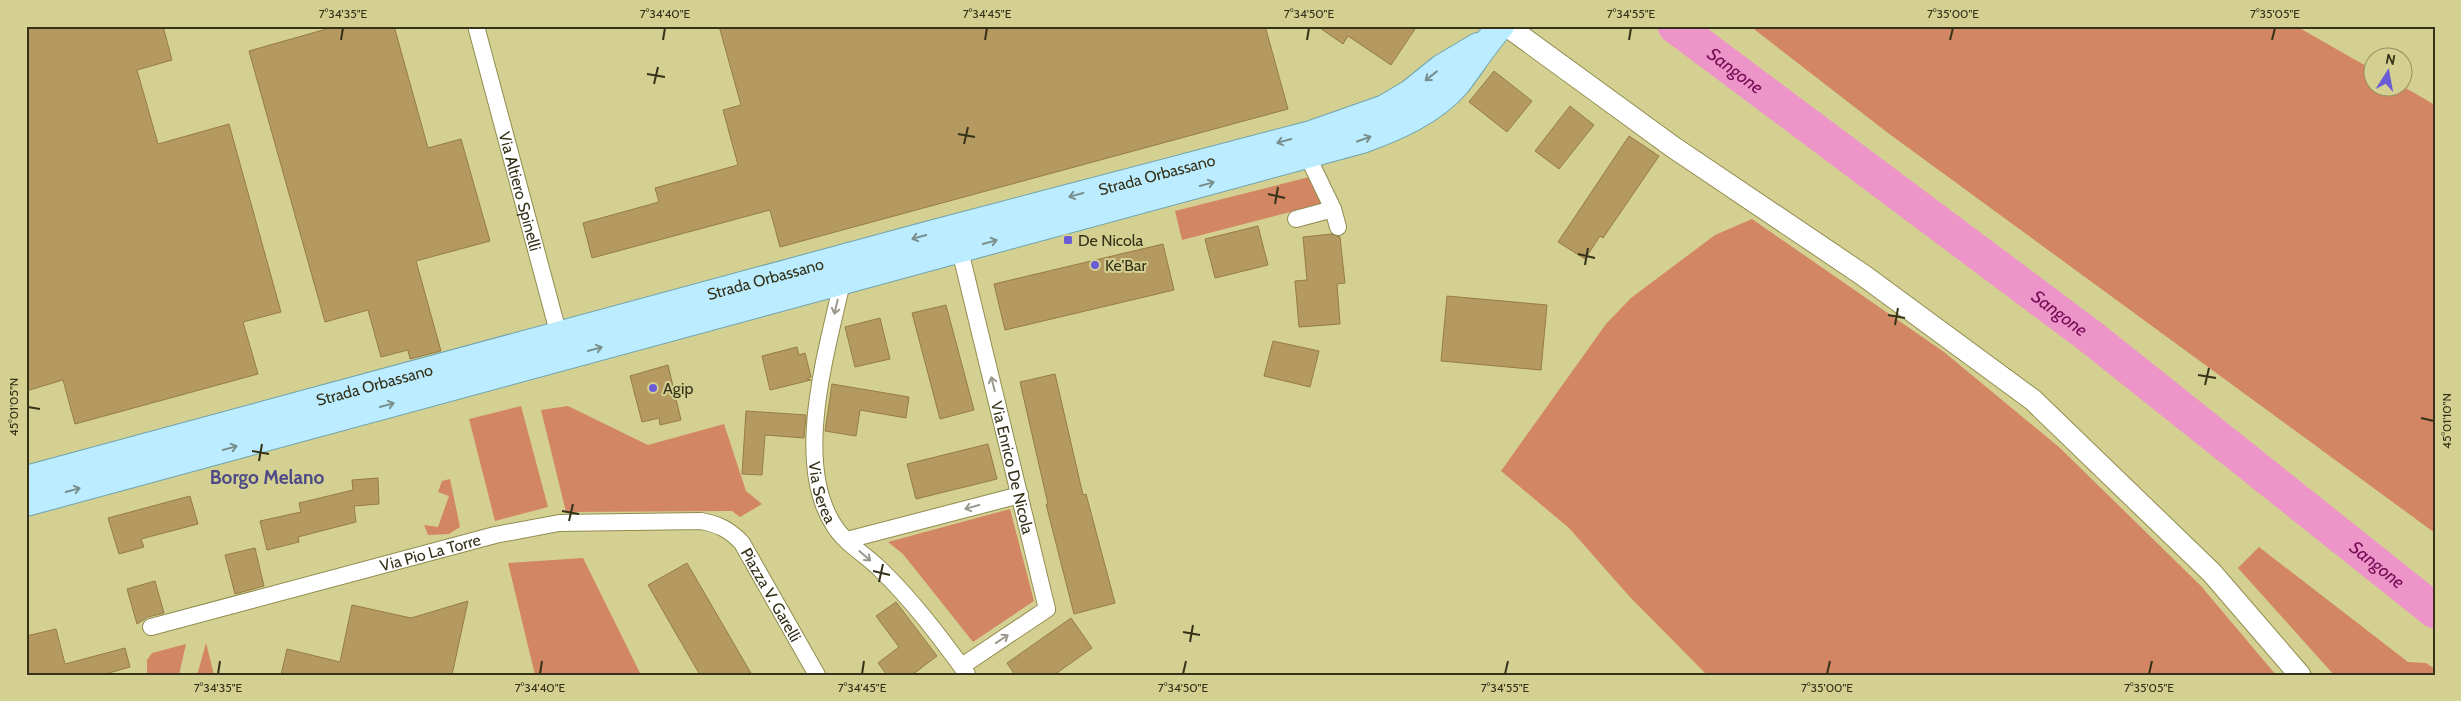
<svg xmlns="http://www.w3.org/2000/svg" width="2461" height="701" font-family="Cabin,sans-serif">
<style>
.green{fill:#d28664}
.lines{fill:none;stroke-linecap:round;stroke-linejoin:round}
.river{stroke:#ed94c8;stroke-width:35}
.building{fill:#b49961;stroke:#967c44}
.minor-casing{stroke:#918c50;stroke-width:18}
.tertiary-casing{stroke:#918c50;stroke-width:23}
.primary-casing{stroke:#6fa3ae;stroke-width:28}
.minor{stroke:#fff;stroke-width:16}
.tertiary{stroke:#fff;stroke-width:21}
.primary{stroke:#bbecff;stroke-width:26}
.oneway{stroke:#788f8c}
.oneway2{stroke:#9a988c}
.ticks{fill:none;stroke:#353219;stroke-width:2}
.poi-dot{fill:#6b5cd6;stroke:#d4d092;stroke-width:2}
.labels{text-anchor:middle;stroke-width:4;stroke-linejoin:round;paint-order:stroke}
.street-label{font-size:16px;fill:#353219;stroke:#d4d092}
.poi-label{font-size:16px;fill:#353219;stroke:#d4d092;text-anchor:start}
.water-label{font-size:18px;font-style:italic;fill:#760b56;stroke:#d4d092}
.quarter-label{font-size:19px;font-weight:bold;fill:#4e4a88;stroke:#d4d092}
.neatline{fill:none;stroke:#353219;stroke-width:2}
.ticks-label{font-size:12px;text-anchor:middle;fill:#353219}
</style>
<rect width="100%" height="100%" fill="#d4d092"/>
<path class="green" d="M1750,26h546l77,44 1,18 30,-1 31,18v428l-547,-400z
M1309,177l16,26 -143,37 -7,-29z
M1752,219l192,133 116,96 141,138 75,89h-569l-78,-79 -60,-68 -68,-57 105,-147 25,-26 84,-63z
M521,406l27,101 -53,14 -26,-102z
M568,406l80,39 76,-21 22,67 16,13 -22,13 -8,-6 -166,1 -25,-102z
M450,479l10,48 -11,7 -21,1 -4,-10 14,2 11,-31 -11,-4 4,-11z
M1010,509l24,92 -61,41 -70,-88 -15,-12z
M2259,547l149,115 18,1 9,6v6h-101l-96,-107z
M583,558l58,117h-106l-27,-112z
M206,643l8,32h-19l3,-3z
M186,644l-7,31 -32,-1v-14l5,-7z"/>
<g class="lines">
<path class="river" id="s1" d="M1675,26l416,311 344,274"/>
</g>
<path class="building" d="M26,26h137l9,34 -35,10 21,74 71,-20 52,188 -38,10 15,52 -183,50 -12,-44 -37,11z
M337,26h57l34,122 33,-9 29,102 -74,20 25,90 -31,8 -2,-9 -27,7 -13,-47 -43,12 -76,-271z
M719,26h546l23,83 -508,138 -10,-37 -178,48 -9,-35 76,-21 -4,-14 83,-23 -15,-55 18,-5z
M1317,26h100l-26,39 -43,-29 -5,8z
M1494,71l38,30 -25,31 -38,-30z
M1570,106l24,19 -35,44 -24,-18z
M1629,136l30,20 -56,82 -3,-2 -15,23 -27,-17z
M1258,226l10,39 -53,13 -10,-39z
M1331,234l9,3 5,46 -8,1 3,40 -41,3 -4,-46 12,-1 -4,-43z
M1163,244l11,46 -169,40 -11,-46z
M1447,296l100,9 -6,65 -100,-9z
M946,305l28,105 -34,9 -28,-106z
M880,318l10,41 -35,8 -10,-40z
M1273,341l46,10 -9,36 -46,-11z
M797,347l2,8 6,-2 6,24 -4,2 4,1 -41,10 -8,-34z
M668,365l13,55 -21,5 -1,-7 -17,4 -12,-46z
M1055,374l28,121 3,-1 29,109 -41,11 -28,-110h2l-28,-122z
M832,384l77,13 -3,21 -46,-8 -4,26 -31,-5z
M746,411l60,4 -2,23 -39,-3 -3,40 -20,-1z
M988,444l9,35 -81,20 -9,-35z
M378,478l1,26 -25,2 2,16 -58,15 1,5 -32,8 -7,-29 41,-9 -2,-9 54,-13 -1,-10z
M190,496l8,28 -57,15 3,8 -25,7 -11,-36z
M255,548l9,38 -29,8 -10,-39z
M687,563l65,112h-52l-52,-90z
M155,581l9,32 -16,4 -11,7 -10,-35z
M468,601l-16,74h-171l6,-26 53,13 12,-57 59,13z
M896,602l41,54 -25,19h-25l-9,-12 21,-16 -23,-31z
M1071,618l21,30 -38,27h-39l-8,-12z
M56,629l9,35 60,-16 5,19 -28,8h-76v-39z"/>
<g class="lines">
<g class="minor-casing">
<g id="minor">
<path id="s2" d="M476,26l85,317"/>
<path d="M1308,157l25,52 5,18"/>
<path d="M1296,219l37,-10"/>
<path id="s3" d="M958,242l89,367 -85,57"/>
<path id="s4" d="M840,274l2,8c-15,70 -50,181 -7,245 11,17 31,28 45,42 33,32 60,68 87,105"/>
<path d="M847,540l173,-45"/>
<path id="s5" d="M151,627l344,-92 64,-12 142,-2c17,3 29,9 41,22l75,132"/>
</g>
</g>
<g class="tertiary-casing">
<path id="tertiary" d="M1507,26l166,121 190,128 170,125 179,173 88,102"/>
</g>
<g class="primary-casing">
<g id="primary">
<path id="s6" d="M26,479l908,-246 377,-99 74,-26 25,-15 31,-25 37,-22"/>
<path d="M26,503l1336,-363c33,-12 71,-28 95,-56 15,-19 27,-40 44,-58"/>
</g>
</g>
<use href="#minor" class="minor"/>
<use href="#tertiary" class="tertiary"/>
<use href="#primary" class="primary"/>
</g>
<defs><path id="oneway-shaft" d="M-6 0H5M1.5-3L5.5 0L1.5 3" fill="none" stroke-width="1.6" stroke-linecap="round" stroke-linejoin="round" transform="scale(1.25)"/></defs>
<g class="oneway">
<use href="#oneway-shaft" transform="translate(1431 76) rotate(142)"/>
<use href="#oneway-shaft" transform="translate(1364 139) rotate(-19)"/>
<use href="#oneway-shaft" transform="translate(1284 141) rotate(165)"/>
<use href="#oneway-shaft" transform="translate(1207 184) rotate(-15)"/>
<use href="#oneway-shaft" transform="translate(1076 195) rotate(165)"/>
<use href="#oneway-shaft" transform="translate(919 237) rotate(165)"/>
<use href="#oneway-shaft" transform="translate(990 242) rotate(-15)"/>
<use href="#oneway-shaft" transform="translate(595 349) rotate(-15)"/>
<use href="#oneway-shaft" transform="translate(387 405) rotate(-15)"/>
<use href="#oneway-shaft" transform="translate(230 448) rotate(-15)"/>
<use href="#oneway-shaft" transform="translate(73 490) rotate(-15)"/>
</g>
<g class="oneway2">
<use href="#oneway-shaft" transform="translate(836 307) rotate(103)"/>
<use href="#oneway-shaft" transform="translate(993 384) rotate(-104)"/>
<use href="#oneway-shaft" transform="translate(972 507) rotate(165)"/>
<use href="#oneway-shaft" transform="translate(865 556) rotate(41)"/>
<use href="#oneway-shaft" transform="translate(1002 639) rotate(-34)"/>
</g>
<path class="ticks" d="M341,40l2,-12M663,40l2,-12M985,40l2,-12M1307,40l2,-12M1629,40l2,-12M1950,40l3,-12M2272,40l3,-12M647,74l18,3M654,84l4,-17M958,134l17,3M964,144l4,-17M1268,194l17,4M1275,204l3,-17M1578,254l17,4M1585,265l3,-17M1888,315l17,3M1895,325l3,-17M2198,375l18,3M2205,385l4,-17M28,407l12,2M2421,418l13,3M252,451l17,3M259,461l3,-17M562,511l17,3M569,521l4,-17M873,571l17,4M879,582l4,-18M1183,632l17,3M1190,642l3,-17M218,674l2,-13M540,674l2,-13M862,674l2,-13M1183,674l3,-13M1505,674l3,-13M1827,674l3,-13M2149,674l3,-13"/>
<g class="poi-dot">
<rect x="1063" y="235" width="10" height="10" rx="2.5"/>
<circle cx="1095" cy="265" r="5"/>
<circle cx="653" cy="388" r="5"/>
</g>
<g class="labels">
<g class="street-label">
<text dy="6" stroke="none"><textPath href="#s6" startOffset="1171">Strada Orbassano</textPath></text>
<text dy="6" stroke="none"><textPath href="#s2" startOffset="171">Via Altiero Spinelli</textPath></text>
<text dy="6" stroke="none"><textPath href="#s6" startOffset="766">Strada Orbassano</textPath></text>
<text dy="6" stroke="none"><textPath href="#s6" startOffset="361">Strada Orbassano</textPath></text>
<text dy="6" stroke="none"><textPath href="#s3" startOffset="232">Via Enrico De Nicola</textPath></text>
<text dy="6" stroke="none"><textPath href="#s4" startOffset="222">Via Serea</textPath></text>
<text dy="6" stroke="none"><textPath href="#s5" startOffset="289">Via Pio La Torre</textPath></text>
<text dy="6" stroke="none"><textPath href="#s5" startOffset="670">Piazza V. Garelli</textPath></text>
</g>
<g class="poi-label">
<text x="1078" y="246">De Nicola</text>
<text x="1105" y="271">Ke'Bar</text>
<text x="663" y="394">Agip</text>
</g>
<g class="water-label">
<text dy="6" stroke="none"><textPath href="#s1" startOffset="75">Sangone</textPath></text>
<text dy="6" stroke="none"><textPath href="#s1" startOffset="480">Sangone</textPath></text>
<text dy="6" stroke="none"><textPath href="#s1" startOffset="885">Sangone</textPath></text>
</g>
<g class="quarter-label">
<text x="267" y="484">Borgo Melano</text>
</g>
</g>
<rect width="2461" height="701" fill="none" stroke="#d4d092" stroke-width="55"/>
<g transform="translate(2388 72) rotate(11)"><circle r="24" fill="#d4d092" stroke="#949162"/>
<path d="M0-4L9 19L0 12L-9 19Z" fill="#6b5cd6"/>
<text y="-8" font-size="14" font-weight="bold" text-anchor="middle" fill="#353219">N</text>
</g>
<rect x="28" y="28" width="2406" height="646" class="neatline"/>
<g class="ticks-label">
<text x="343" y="18">7°34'35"E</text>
<text x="665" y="18">7°34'40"E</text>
<text x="987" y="18">7°34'45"E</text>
<text x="1309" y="18">7°34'50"E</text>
<text x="1631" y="18">7°34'55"E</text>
<text x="1953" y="18">7°35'00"E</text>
<text x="2275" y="18">7°35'05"E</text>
<text transform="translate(14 407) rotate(-90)" y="4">45°01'05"N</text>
<text transform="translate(2447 421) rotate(-90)" y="4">45°01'10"N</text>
<text x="218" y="692">7°34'35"E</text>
<text x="540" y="692">7°34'40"E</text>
<text x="862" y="692">7°34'45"E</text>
<text x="1183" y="692">7°34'50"E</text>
<text x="1505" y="692">7°34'55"E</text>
<text x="1827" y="692">7°35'00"E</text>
<text x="2149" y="692">7°35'05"E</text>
</g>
</svg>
